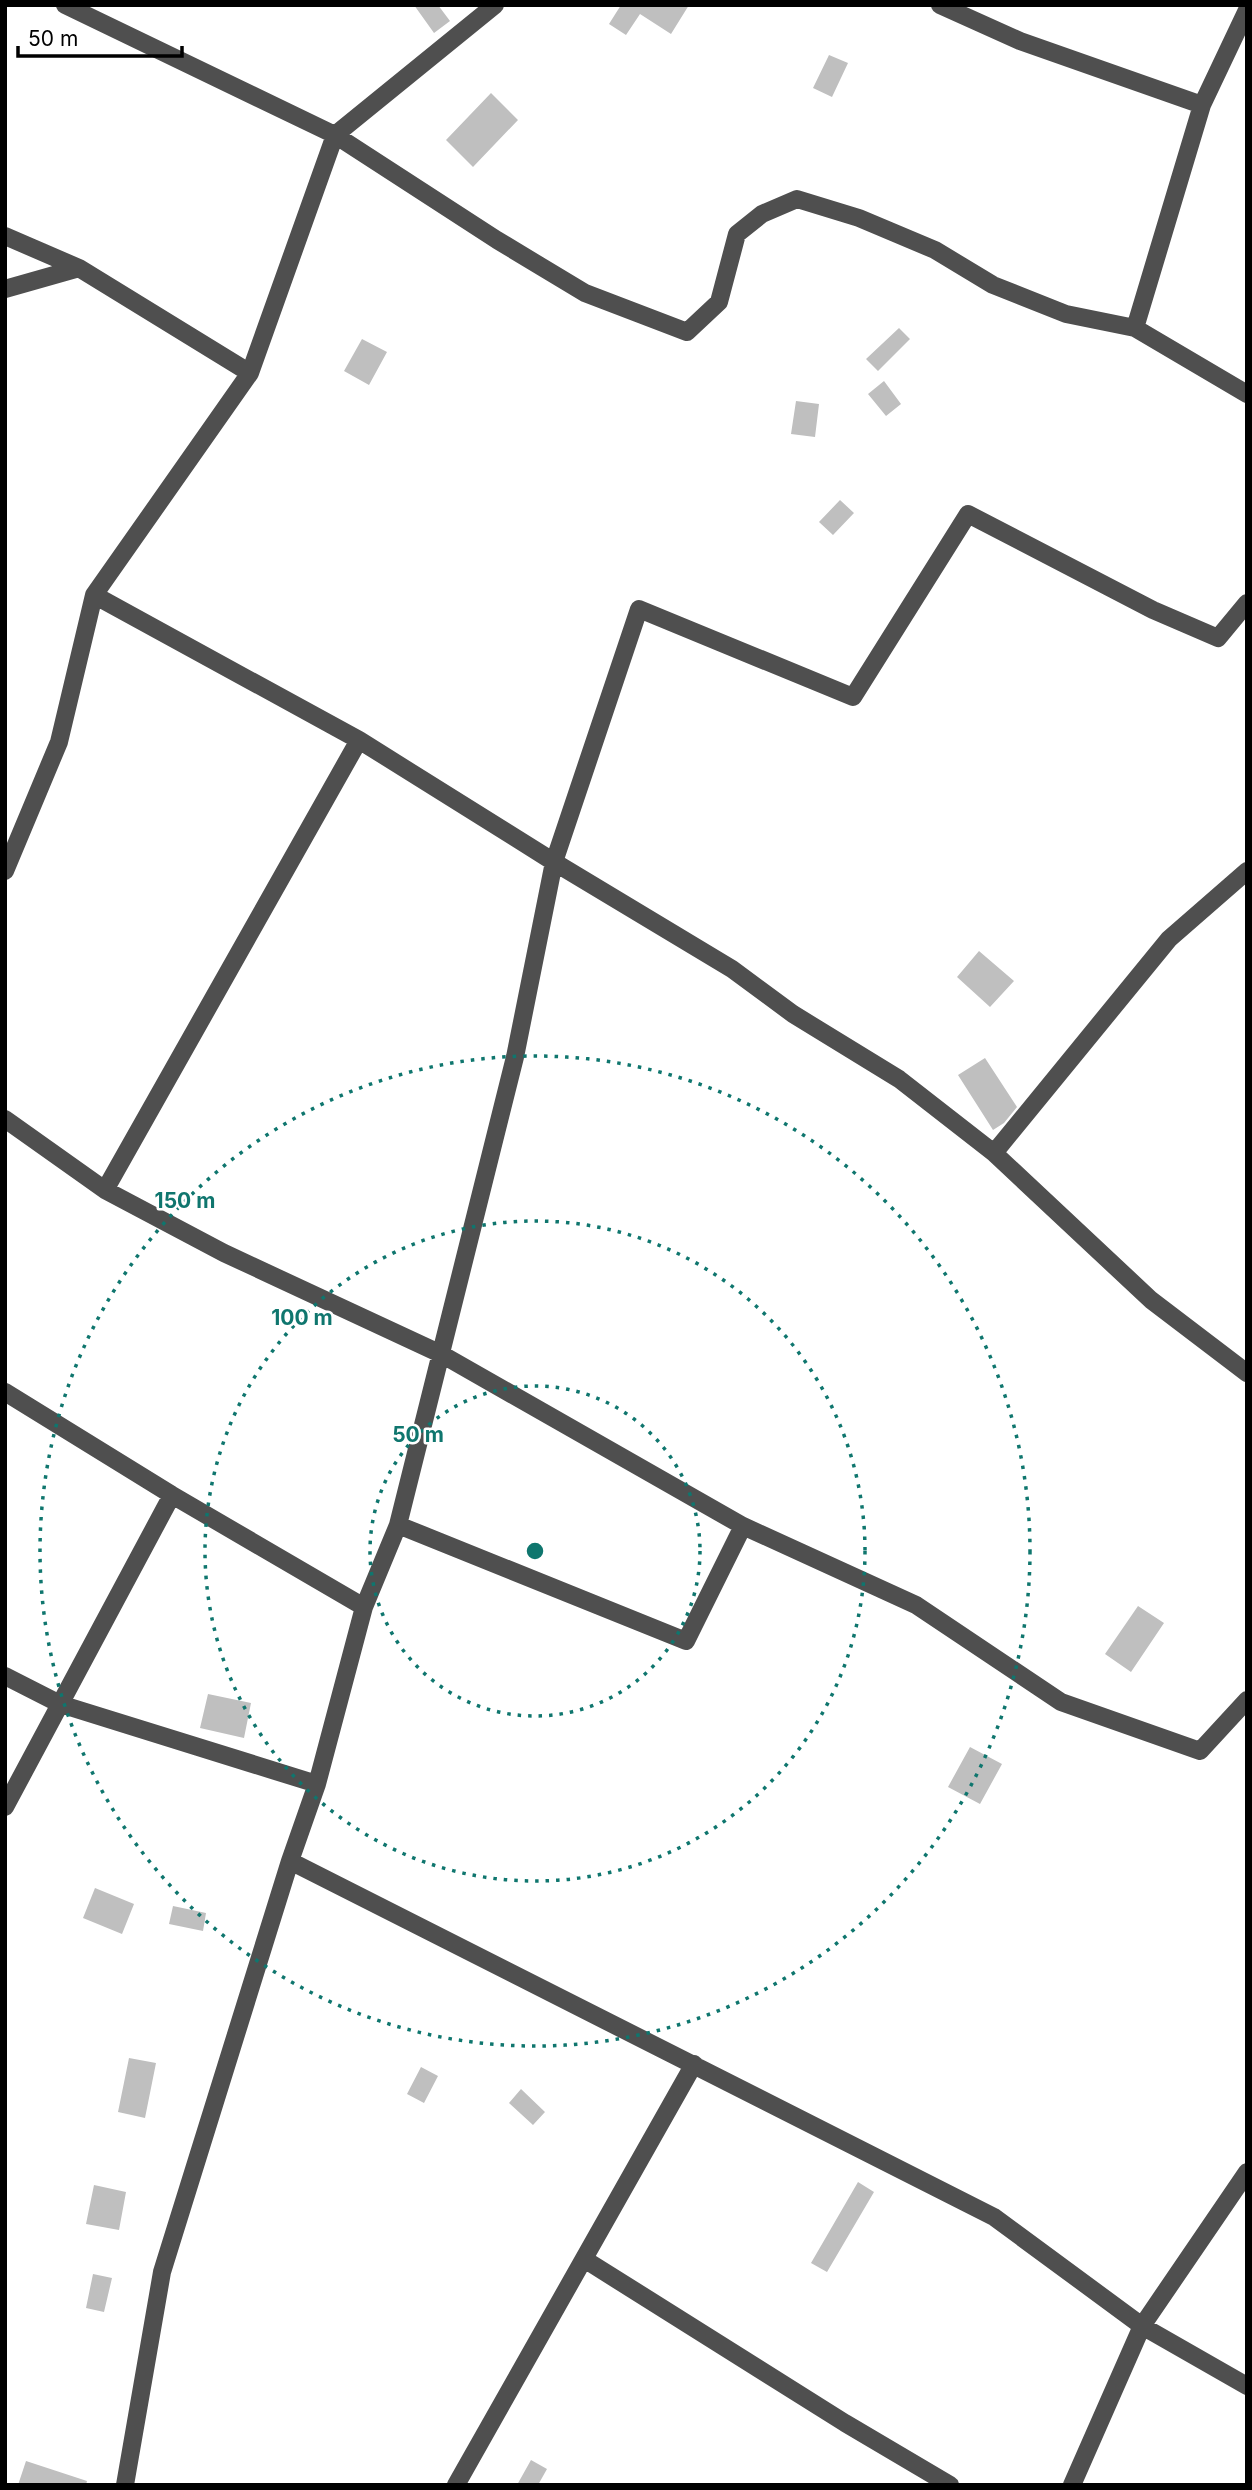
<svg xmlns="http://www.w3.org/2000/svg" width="1252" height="2490" font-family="Inter,sans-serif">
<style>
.building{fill:#bfbfbf}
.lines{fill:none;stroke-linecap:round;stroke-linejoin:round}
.minor{stroke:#4f4f4f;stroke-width:18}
.ring{fill:none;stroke:#0f766e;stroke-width:3.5;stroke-dasharray:3.5 7}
.centre{fill:#0f766e;stroke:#fff;stroke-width:3.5}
.ring-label{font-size:21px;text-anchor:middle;font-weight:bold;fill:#0f766e;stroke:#fff;stroke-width:5;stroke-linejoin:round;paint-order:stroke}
</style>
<rect width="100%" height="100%" fill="#fff"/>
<path class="building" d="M414,5h24l12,16 -16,12z
M621,5h68l-18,29 -31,-20 -14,21 -17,-11z
M829,55l19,8 -16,34 -19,-9z
M491,93l27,27 -45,47 -27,-27z
M899,328l11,11 -32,32 -12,-12z
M362,339l25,13 -18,33 -25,-14z
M884,381l17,23 -15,12 -18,-22z
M796,401l23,3 -4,33 -24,-3z
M840,500l14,13 -21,22 -14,-13z
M979,951l35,30 -24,26 -33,-30z
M985,1058l32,49 -13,16 -11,7 -35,-55z
M1138,1606l26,17 -33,49 -26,-18z
M208,1694l43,9 -7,35 -44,-10z
M970,1747l32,17 -22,40 -32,-17z
M95,1888l39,16 -12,30 -39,-16z
M173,1906l33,7 -3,18 -34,-7z
M129,2058l27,5 -11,55 -27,-6z
M421,2067l17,9 -14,27 -17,-9z
M521,2089l24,23 -12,13 -24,-22z
M858,2182l16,10 -47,80 -16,-9z
M94,2185l32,7 -7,38 -33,-6z
M93,2274l19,4 -8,34 -18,-4z
M531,2460l16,9 -9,16h-21z
M26,2461l61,20 -1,4h-68z"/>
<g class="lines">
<path class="minor" d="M65,5l270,130 162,105 88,53 102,39 32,-30 18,-68 25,-20 35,-15 62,19 76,32 58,35 73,29 69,14 112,66
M940,5l80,36 182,64 -67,223
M1202,105l45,-95
M5,236l74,32 171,105
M5,289l74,-21
M94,595l265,145 195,122 178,107 61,45 106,65 95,74
M5,871l54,-129 35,-147 156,-222 85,-238 160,-130
M1247,871l-78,68 -175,214 157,147 96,73
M5,1119l100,71 254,-450
M105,1190l119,63 217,101 302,172 173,79 145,97 139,49 47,-51
M5,1392l167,103 192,112
M398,1525l288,116 57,-115
M5,1676l55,28 257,80
M5,1807l167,-312
M290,1861l704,356 148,109 105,60
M584,2259l261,164 105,62
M125,2485l37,-213 128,-411 27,-77 47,-177 34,-82 117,-468 39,-195 85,-253 214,88 115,-183 185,96 65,28 29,-35
M456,2485l238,-421
M1072,2485l70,-159 105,-154"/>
</g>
<g class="ring">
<circle cx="535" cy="1551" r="165"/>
<circle cx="535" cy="1551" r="330"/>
<circle cx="535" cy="1551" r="495"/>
</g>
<circle cx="535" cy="1551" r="10" class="centre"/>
<g class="ring-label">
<text x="185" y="1208">150 m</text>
<text x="302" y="1325">100 m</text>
<text x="418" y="1442">50 m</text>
</g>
<rect width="1252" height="2490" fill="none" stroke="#000000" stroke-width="14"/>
<path d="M18 46v10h164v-10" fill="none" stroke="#000000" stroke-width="3.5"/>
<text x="28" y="46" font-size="21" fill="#000000" stroke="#ffffff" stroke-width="5" paint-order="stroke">50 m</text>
</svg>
